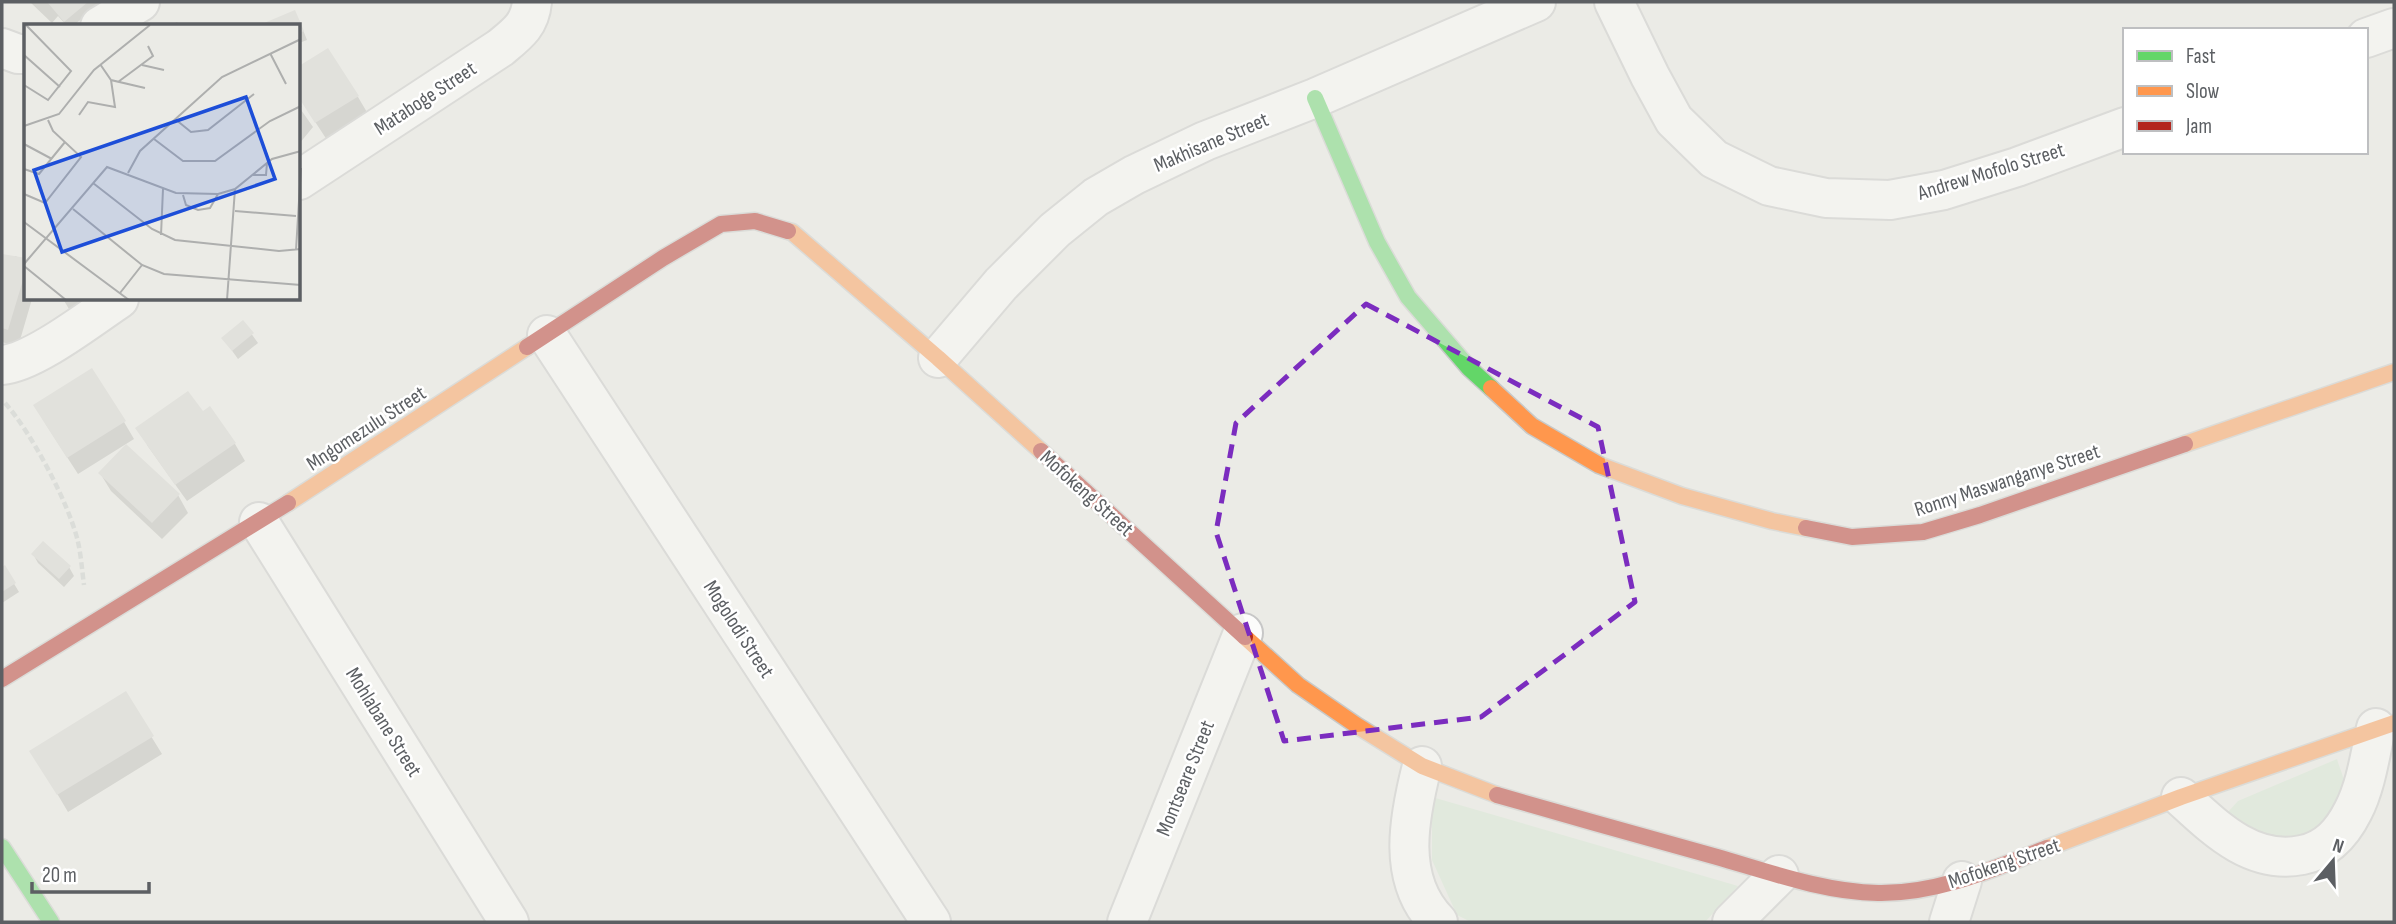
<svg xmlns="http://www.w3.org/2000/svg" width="2396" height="924" font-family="'Sofia Sans Condensed',sans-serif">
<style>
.green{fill:#d5e7d3}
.shadow{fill:#0003}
.building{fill:#d5d4d1}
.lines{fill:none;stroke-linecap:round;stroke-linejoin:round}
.street-casing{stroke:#c7c7c7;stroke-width:42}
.fast-casing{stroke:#c8c9c8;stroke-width:19}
.slow-casing{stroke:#c8c9c8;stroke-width:19}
.jam-casing{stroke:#c8c9c8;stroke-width:19}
.path{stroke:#c8ccca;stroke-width:4.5;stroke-dasharray:7 3.5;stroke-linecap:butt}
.street{stroke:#fcfcfb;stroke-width:38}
.fast{stroke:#63d668;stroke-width:16}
.slow{stroke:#ff974d;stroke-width:16}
.jam{stroke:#b3261e;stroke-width:16}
.marked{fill:none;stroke:#7b2cbf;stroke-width:5;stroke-dasharray:14 9;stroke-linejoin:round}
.labels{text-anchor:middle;stroke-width:5;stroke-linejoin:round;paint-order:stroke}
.street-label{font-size:21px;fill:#5c5f63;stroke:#fff}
.inset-road{fill:none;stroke:#aeafae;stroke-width:2}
.view{fill:#1d4ed8;fill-opacity:0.15;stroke:#1d4ed8;stroke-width:3.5}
.inset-edge{fill:none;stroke:#5c5f63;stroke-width:3.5}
</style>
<rect width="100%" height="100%" fill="#ebebe6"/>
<path class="green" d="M2337,759c2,8 8,19 7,27 -5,25 -29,53 -56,53 -19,0 -46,-16 -61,-26l11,-12z
M1432,797l306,89 -33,36h-234l-14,-7 -25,-55z"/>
<path class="shadow" d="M30,2h72l-29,24h-6l-9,-10 -6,7z
M299,20l8,20 -8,3v-17h-37z
M177,22l3,4h-11z
M299,97h59l10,17 -41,26z
M299,107l14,20 -14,17z
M2,255l12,4 1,-3 11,4v39h6l-14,48 -16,-5z
M63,299h26l-20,10z
M243,322l15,21 -20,16 -15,-21z
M202,413l33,31 10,17 -58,40 -40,-56z
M124,422l10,17 -56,35 -33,-51z
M100,473l78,22 10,18 -26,26 -51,-48z
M33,554l36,13 5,9 -10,11 -26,-24z
M4,567l15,25 -17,11v-34z
M125,694l37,60 -94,58 -36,-61z"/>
<path class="building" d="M50,2h38l-24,20 -16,-19z
M295,10l9,21 -5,2v-7h-42z
M328,48l31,48 -44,27 -16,-25v-32z
M2,254l24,4v12l-18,60 -6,-2z
M243,320l11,13 -22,18 -11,-13z
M92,368l34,53 -59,37 -34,-53z
M188,391l15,20 7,-5 26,37 -61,42 -40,-57z
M126,444l54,50 -28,29 -54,-50z
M43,541l28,25 -12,13 -28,-25z
M5,565l11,18 -14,9v-25z
M126,691l28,45 -97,59 -28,-44z"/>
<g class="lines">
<g class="street-casing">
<path id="street" d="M1614,2l36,74 24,44 40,39 55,27 57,12 64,2 54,-10 73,-23 108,-40
M100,26l40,-24
M2366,38l28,-10
M2,48l16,6h8
M299,180l201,-132c17,-14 30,-23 32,-46
M547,335l384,587
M938,358l63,-74 54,-54 41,-33 38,-22 71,-34 110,-43 221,-96
M2,365c31,-2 90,-48 117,-66
M259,522l250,400
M1422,766c-13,51 -26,114 16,156
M2181,797c35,32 71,68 121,58 25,-5 40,-22 51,-44 13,-25 17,-56 23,-83
M1127,922l116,-289
M1732,922l47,-47
M1949,922l13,-41"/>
</g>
<g class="fast-casing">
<path id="fast" d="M1315,98l62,144 31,55 61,71 22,20
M2,847l49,75"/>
</g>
<g class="slow-casing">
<path id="slow" d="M788,231l4,1 146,126 103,93
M1491,388l41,38 67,39 83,31 90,25 34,7
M2185,444l209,-72
M288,503l239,-156
M1245,637l53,48 58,40 66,41 75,29
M2047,848l134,-51 213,-74"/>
</g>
<g class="jam-casing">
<path id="jam" d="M527,347l136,-89 58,-34 34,-3 33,10
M1041,451l204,186
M1806,528l46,9 71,-5 57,-17 205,-71
M2,679l286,-176
M1497,795c73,21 147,42 220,62 52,15 107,35 161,36 60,1 115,-24 169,-45"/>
</g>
<path class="path" d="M5,403c26,29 64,100 73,139 3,13 4,28 6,43"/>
<use href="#street" class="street"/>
<use href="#fast" class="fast"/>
<use href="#slow" class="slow"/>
<use href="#jam" class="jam"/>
</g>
<path d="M0 0H2396V924H0ZM1366,304l232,123 37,175 -154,115 -197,24 -68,-209 20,-109z" fill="#ebebe6" fill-opacity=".55" fill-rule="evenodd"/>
<path class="marked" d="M1366,304l232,123 37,175 -154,115 -197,24 -68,-209 20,-109z"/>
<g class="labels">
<g class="street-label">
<text transform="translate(425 98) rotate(-33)" y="7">Mataboge Street</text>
<text transform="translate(1211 142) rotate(-23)" y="7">Makhisane Street</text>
<text transform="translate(1991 171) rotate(-17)" y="7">Andrew Mofolo Street</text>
<text transform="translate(366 428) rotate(-33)" y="7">Mngomezulu Street</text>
<text transform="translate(2007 480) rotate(-18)" y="7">Ronny Maswanganye Street</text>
<text transform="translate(1087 493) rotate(42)" y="7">Mofokeng Street</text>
<text transform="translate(739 629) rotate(57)" y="7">Mogolodi Street</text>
<text transform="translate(384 722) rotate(58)" y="7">Mohlabane Street</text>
<text transform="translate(1185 778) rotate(-68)" y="7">Montseare Street</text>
<text transform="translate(2004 863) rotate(-19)" y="7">Mofokeng Street</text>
</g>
</g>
<g transform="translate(24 24)">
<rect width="276" height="276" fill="#ebebe6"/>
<path class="inset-road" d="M246,29l16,31M0,31l36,32M76,40l11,16 34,8M118,41l22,5M94,58l35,-26 -5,-10M0,61l24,15 23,-29 -45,-46M55,91l9,-13 27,5 -4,-27M151,95l16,13 17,-2 46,-36M0,102l35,-12 35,-44 56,-45M130,115l29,22h32l55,-40 31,-15M0,120l28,15M0,145l15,5 26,-32M104,149l12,-22 82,-74 79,-38M229,151h13l1,-12M69,159l59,46 23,11 104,11 22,-2M0,170l21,9 36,-46 -28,-26 -5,-11M159,171l3,10 12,5 12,-2 8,-14M49,185l69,56 22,9 137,11M211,187l61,5M0,198l105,78M137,211l2,-46M272,226l5,-82M0,240l83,-97 69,26 42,1 17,-5 37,-30 29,-8M0,242l42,34M96,269l22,-28M203,276l8,-111"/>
<path class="view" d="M222,73l29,82 -213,73 -28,-82z"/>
<rect width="276" height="276" class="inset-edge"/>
</g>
<rect width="2396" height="924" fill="none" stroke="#5c5f63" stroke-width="7"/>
<rect x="2123" y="28" width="245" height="126" fill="#ffffff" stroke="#bebfc1" stroke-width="2"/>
<rect x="2137" y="51" width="35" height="10" fill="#63d668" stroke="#bebfc1" stroke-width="2"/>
<text x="2186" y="63" font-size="21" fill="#5c5f63">Fast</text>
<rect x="2137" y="86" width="35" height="10" fill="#ff974d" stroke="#bebfc1" stroke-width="2"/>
<text x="2186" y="98" font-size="21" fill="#5c5f63">Slow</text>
<rect x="2137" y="121" width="35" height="10" fill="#b3261e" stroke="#bebfc1" stroke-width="2"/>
<text x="2186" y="133" font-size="21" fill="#5c5f63">Jam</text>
<g transform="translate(2333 861) rotate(19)" stroke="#ffffff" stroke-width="5" paint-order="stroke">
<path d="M0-5L12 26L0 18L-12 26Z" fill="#5c5f63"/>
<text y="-10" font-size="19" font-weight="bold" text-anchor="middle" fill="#5c5f63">N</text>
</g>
<path d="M32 882v10h117v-10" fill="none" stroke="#5c5f63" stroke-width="3.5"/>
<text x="42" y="882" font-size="21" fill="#5c5f63" stroke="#ffffff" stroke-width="5" paint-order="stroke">20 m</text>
</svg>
